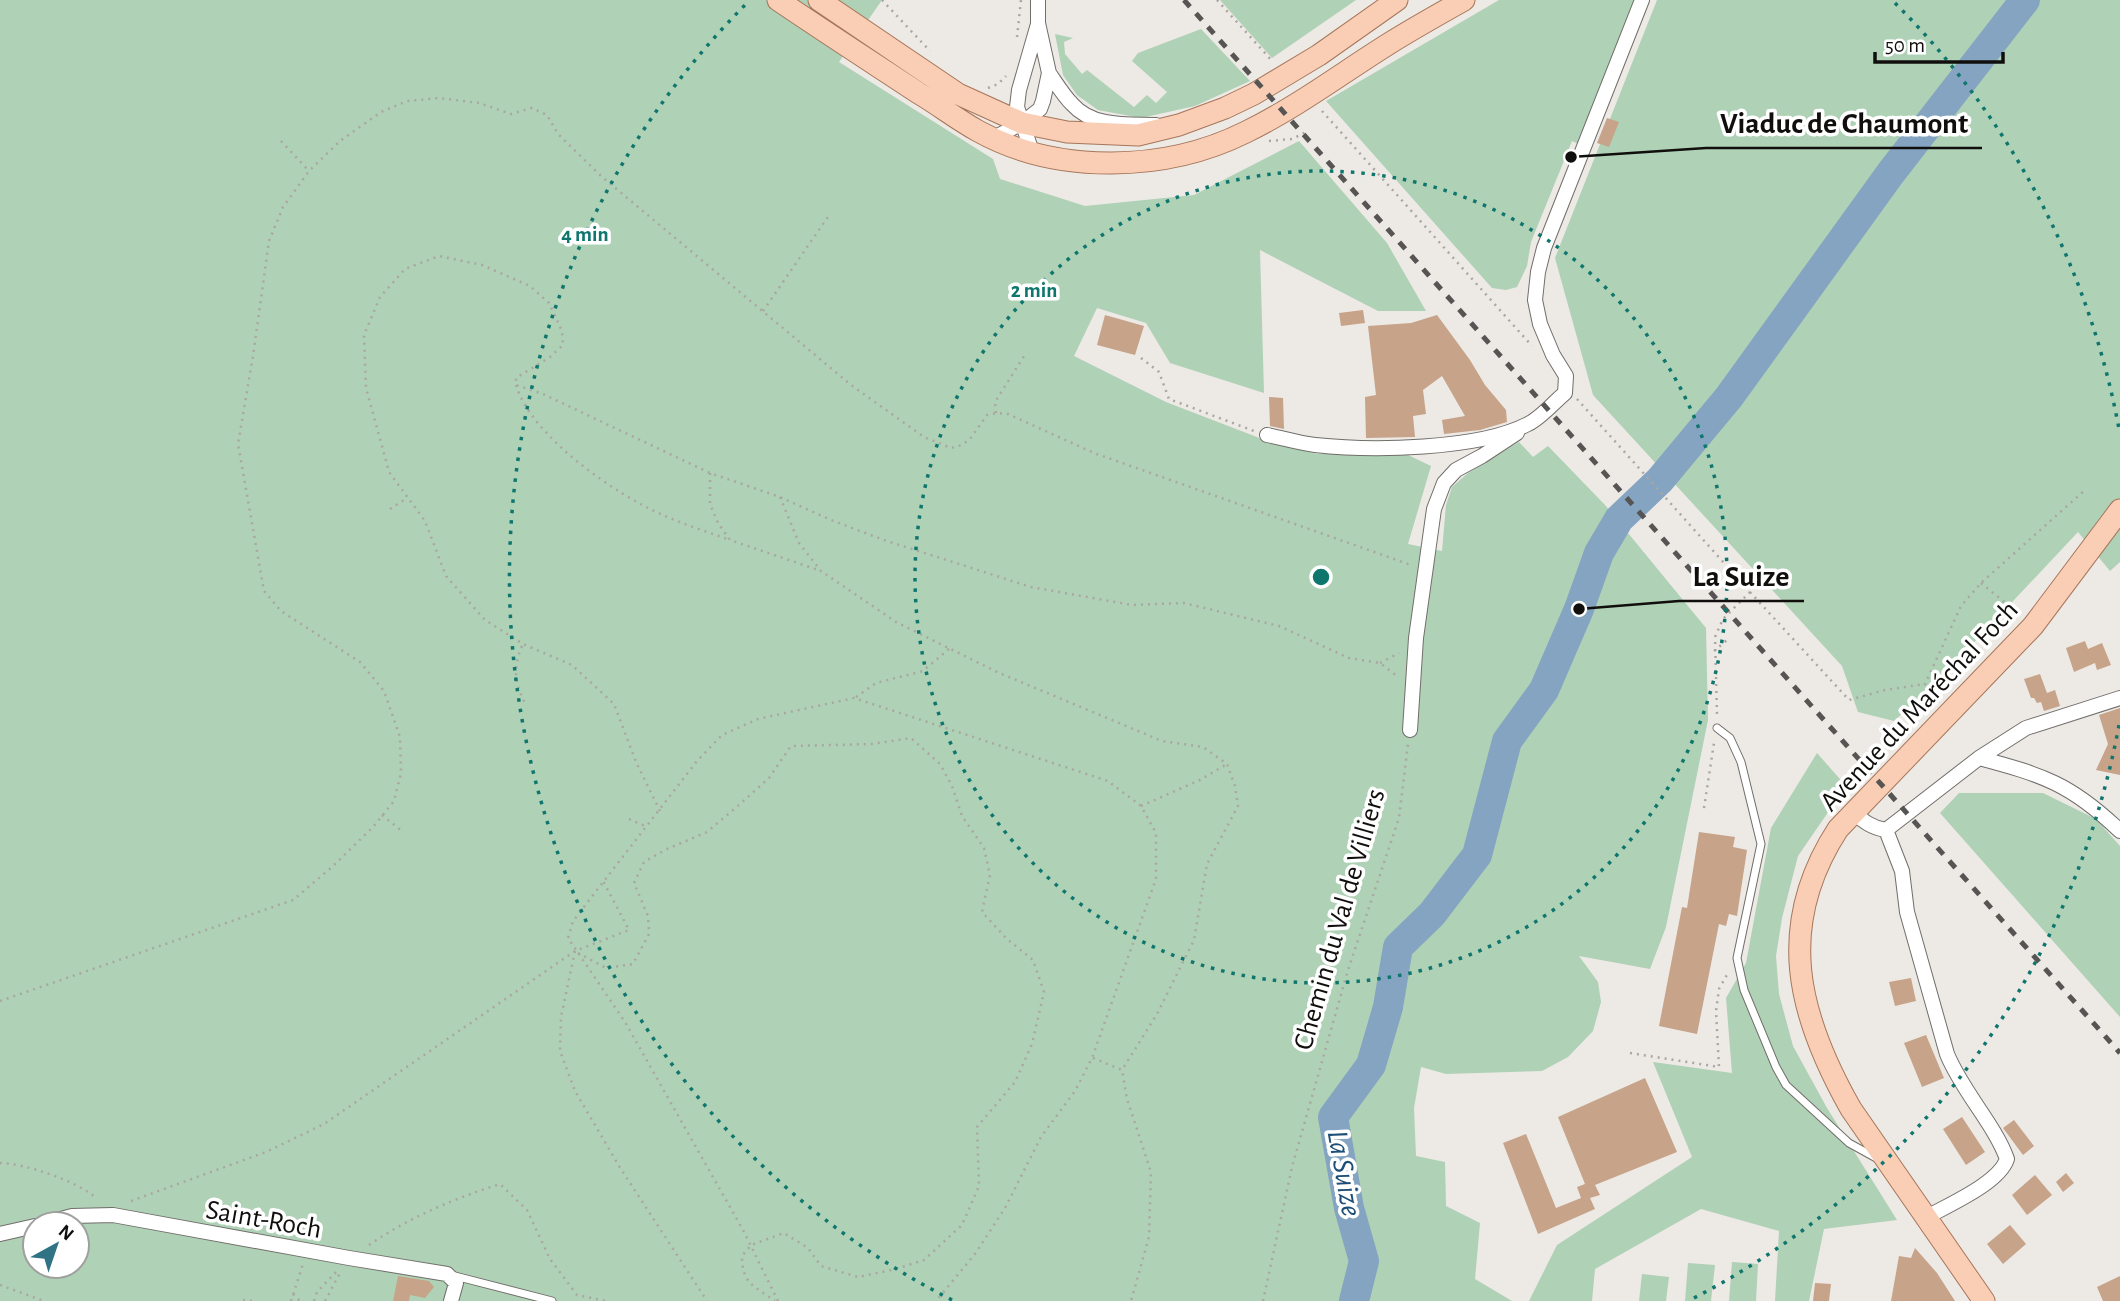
<svg xmlns="http://www.w3.org/2000/svg" width="2120" height="1301" font-family="'Alegreya Sans',sans-serif">
<style>
.green{fill:#afd1b6;fill-rule:evenodd}
.lines{fill:none;stroke-linecap:round;stroke-linejoin:round}
.river{stroke:#85a4c1;stroke-width:30}
.building{fill:#c6a389}
.service-casing{stroke:#716e6a;stroke-width:9}
.minor-casing{stroke:#716e6a;stroke-width:16}
.primary-casing{stroke:#a6765a;stroke-width:23}
.path{stroke:#aaa7a3;stroke-width:2.5;stroke-dasharray:2 5;stroke-linecap:butt}
.service{stroke:#fff;stroke-width:7}
.minor{stroke:#fff;stroke-width:14}
.primary{stroke:#faceb5;stroke-width:21}
.rail{stroke:#575553;stroke-width:5;stroke-dasharray:9 9;stroke-linecap:butt}
.ring{fill:none;stroke:#0f766e;stroke-width:3.5;stroke-dasharray:3.5 7}
.labels{text-anchor:middle;stroke-width:7;stroke-linejoin:round;paint-order:stroke}
.street-label{font-size:28px;fill:#100f0d;stroke:#fff}
.water-label{font-size:30px;font-style:italic;fill:#1d4e76;stroke:#fff}
.centre{fill:#0f766e;stroke:#fff;stroke-width:3.5}
.ring-label{font-size:21px;text-anchor:middle;font-weight:bold;fill:#0f766e;stroke:#fff;stroke-width:7;stroke-linejoin:round;paint-order:stroke}
.leader{fill:none;stroke:#100f0d;stroke-width:2.5}
.callout-dot{fill:#100f0d;stroke:#fff;stroke-width:2.5}
.callout-label{font-size:30px;text-anchor:middle;font-weight:bold;fill:#100f0d;stroke:#fff;stroke-width:7;stroke-linejoin:round;paint-order:stroke}
</style>
<rect width="100%" height="100%" fill="#ede9e5"/>
<path class="green" d="M0,0h882l-43,62 154,97 7,20 85,27 109,-11 105,-54 88,102 39,68h-48l-118,-61 4,143 -94,-30 -24,-40 -49,-15 -23,48 92,46 96,37 55,15h89l25,12 -23,78 34,7 4,-46 6,-18 16,-14 51,-31 14,15 15,-11 57,59 101,123 2,92 -42,207 -16,42 -71,-13 19,26 3,20 -8,29 -25,26 -26,14 -96,3 -25,-7 -7,41 2,48 29,6 1,44 34,17 -5,56 37,22h-1512zM35,1224h42v42h-42z
M1220,0h136l-84,58z
M1499,0h135l-53,145 -9,-4 -41,101 -4,24 -10,21 -11,3 -14,-2 -166,-187z
M1657,0h463v562l-10,9 -32,-39 -144,153 -40,36 -36,-9 -16,-46 -249,-271 -38,-137z
M1201,29l49,52 -55,25 -54,12 -43,-8 -21,-15 -14,-20 -8,-41 18,4 -9,4 1,12 17,20 5,-4 47,37 13,-12 9,8 11,-11 -35,-31 6,-8z
M1817,753l29,33 -48,70 -16,62 -6,38 3,38 14,52 34,62 70,112 -73,9 -15,72h-34l4,-70 -78,-22 -106,60 -3,32h-63l28,-56 135,-88 -39,-95 79,11 -6,-75 20,-35 25,-135z
M1959,793h84l53,26 24,27v171l-180,-204z
M1732,1262l26,2 -2,37h-27z
M1688,1263l27,2 -4,36h-26z
M1642,1274l27,3 -3,24h-27z"/>
<g class="lines">
<path class="river" d="M1354,1301l10,-40 -15,-53 -16,-91 38,-52 17,-58 10,-60 34,-33 45,-59 30,-114 37,-51 35,-81 20,-56 20,-34 41,-39 69,-83 161,-223 135,-174"/>
</g>
<path class="building" d="M1607,118l12,4 -10,25 -12,-4z
M1363,310l2,13 -24,3 -2,-13z
M1105,315l39,11 -9,29 -38,-10z
M1437,315l33,45 15,25 21,25 1,12 -27,8 -36,4 -2,-14 23,-4 -23,-40 -19,14 3,24 -13,2 2,21 -49,1 -1,-41 11,-2 -8,-69 43,-3z
M1269,397l14,1 1,31 -14,-3z
M2085,641l3,8 14,-6 9,22 -14,5 -2,-7 -21,9 -8,-24z
M2040,674l7,19 8,-3 5,16 -16,5 -3,-9 -4,1 -3,-5h-3l-7,-19z
M2120,708v67l-24,-5 12,-26 -9,-29z
M1699,832l36,5 -2,10 14,3 -10,66 -8,-2 -3,12 -7,-2 -22,110 -38,-8 23,-119 5,1z
M1911,978l5,23 -21,5 -6,-24z
M1926,1035l18,43 -22,9 -18,-44z
M1645,1078l32,74 -82,33 5,10 -10,3 5,11 -57,25 -35,-91 23,-9 30,74 25,-10 -4,-11 8,-3 -27,-67z
M1962,1117l23,35 -19,13 -23,-36z
M2014,1120l20,26 -11,9 -20,-27z
M2066,1173l8,10 -11,9 -7,-10z
M2035,1175l17,20 -25,20 -15,-20z
M2010,1225l16,19 -23,20 -16,-20z
M1915,1248l22,25 18,28h-64l8,-45 12,2z
M398,1276l31,5 5,6 -9,11 -15,-3 -1,6h-16z
M2120,1276v25h-17l-6,-14z
M1815,1283l16,1 -2,17h-16z"/>
<g class="lines">
<g class="service-casing">
<path id="service" d="M1717,728l13,10 11,24 20,82 -24,114 7,32 32,77 10,18 63,58 29,16
M451,1275l101,26"/>
</g>
<g class="minor-casing">
<path id="minor" d="M1049,73c7,10 14,22 23,31 21,24 56,20 84,21
M994,138l28,-15 18,-14 3,-8 6,-28 -11,-50v-23
M1032,152l-15,-45 2,-17 19,-66
M1267,435c16,3 32,8 48,10 56,6 163,5 213,-21 13,-6 26,-22 37,-31l1,-17 -13,-21 -13,-31 -5,-24 3,-28 6,-24 98,-248
M1410,730l6,-92 18,-129 10,-26 12,-13 26,-14 35,-23
M1979,758l47,-30 94,-30
M1853,812c10,9 19,16 33,18l93,-72c64,17 92,26 141,73
M1886,830l16,41 5,41 40,142c15,37 48,71 60,105 -8,24 -57,45 -80,58
M42,1224l30,-8 41,-1 236,43 98,16 9,9 -5,18
M0,1234l35,-8"/>
</g>
<g class="primary-casing">
<path id="primary" d="M778,0c47,32 95,63 142,94 20,12 38,26 58,37 79,44 188,41 268,1 51,-25 96,-59 144,-89 24,-15 49,-29 74,-43
M819,0l139,94 64,29 45,9 71,3 41,-10 46,-17 29,-14 65,-39 78,-55
M1984,1301l-133,-192c-54,-95 -76,-183 -13,-280l195,-203 87,-116"/>
</g>
<path class="path" d="M882,0l48,51
M1217,0l56,62
M1017,37l4,-37
M988,88l10,-4 8,-8
M1322,111l210,235
M281,141l28,30
M1269,141l23,-2 16,-8
M763,311l67,-97
M1141,358l18,14 10,27 85,32
M516,385c15,51 100,110 147,130 22,10 45,17 67,25
M1577,399l173,193 -27,27 -8,18 2,78
M996,413l-1,-11 31,-49
M710,473v31l8,19 12,17 91,31
M780,497l19,46 22,28 75,51 101,50 165,69 41,6 24,17 8,22 3,20 -31,58 -13,76 -37,74 -35,56
M390,509l17,-11
M1981,583l38,31
M1750,592l99,108 36,-10 40,-6
M522,646c-9,22 -8,37 4,59
M1714,651l13,-11
M1380,663l19,-10
M856,697l20,-14 47,-12 27,-23
M1932,705l-7,-21 36,-78 20,-23 104,-93
M1141,806l59,-26 27,-16
M1704,808l10,-65
M660,811l-24,-49 -22,-58 -42,-39 -49,-21 -38,-24 -39,-44 -21,-55 -36,-49 -23,-84 -2,-53 16,-38 25,-28 34,-13 43,9 48,21 19,17 13,28 1,14 -13,12 -34,21v7l27,9 167,79 70,24 51,23 53,20 147,47 101,18 52,-2 95,23 70,32 31,5 17,13
M382,815l21,17
M629,819l18,8
M575,951l-14,66 -1,34 15,40 44,75 88,135
M578,953l28,15 27,-4 16,-30 -1,-18 -14,-33 10,-21 23,-13 40,-17 33,-28 29,-26 22,-32 80,-2 40,-6 29,26 12,22 10,30 22,32 6,27 -8,37 25,27 26,21 11,32 -12,52 -17,38 -38,45 2,59 -17,39 -38,35 -28,9 -38,8 -37,-11 -13,-18 -24,-15 -33,12 -9,11c0,28 12,30 33,45
M0,1001l293,-101 39,-33 41,-40 21,-26 7,-28 -1,-36 -16,-46 -24,-29 -79,-51 -17,-20 -26,-147 15,-88 16,-115 14,-34 26,-36 31,-30 41,-29 26,-11 32,-3 40,5 32,11 21,-6 15,7 11,19 43,42 250,209 73,52 27,11 11,-3 8,-6 17,-24 9,-2 12,1 86,39 317,112
M1630,1053l89,14 -3,-56 3,-22 9,-16
M1093,1058l29,12 5,29 24,73 -2,65 -18,64
M0,1163c24,0 80,19 97,36
M131,1201l135,-49 58,-28 251,-173 54,-21 -26,-49
M369,1245c41,-28 84,-46 131,-61l27,26 23,49 27,36 29,6
M0,1285l44,16
M293,1294l7,7
M243,1300l9,1
M291,1301l12,-37
M314,1301l3,-9 20,-21
M325,1301l15,-28
M778,1301l-35,-71 -118,-208 -57,-84 5,-17 124,-160 25,-26 36,-16 96,-21 254,83 33,25 15,27v46l-64,179 -17,33 -34,46 -36,71 -30,46 -39,47
M1263,1301l29,-134 56,-197 51,-152 9,-74"/>
<use href="#service" class="service"/>
<use href="#minor" class="minor"/>
<use href="#primary" class="primary"/>
<path class="rail" d="M1184,0l936,1053"/>
</g>
<g class="ring">
<circle cx="1321" cy="577" r="406"/>
<path d="M2119 725A812 812 0 0 1 1690 1300M952 1300A812 812 0 0 1 747 3M1895 3A812 812 0 0 1 2119 429"/>
</g>
<g class="labels">
<g class="street-label">
<text transform="translate(1918 705) rotate(-47)" y="10">Avenue du Maréchal Foch</text>
<text transform="translate(1338 919) rotate(-74)" y="10">Chemin du Val de Villiers</text>
<text transform="translate(264 1218) rotate(10)" y="10">Saint-Roch</text>
</g>
<g class="water-label">
<text transform="translate(1345 1173) rotate(80)" y="10">La Suize</text>
</g>
</g>
<circle cx="1321" cy="577" r="10" class="centre"/>
<g class="ring-label">
<text x="585" y="241">4 min</text>
<text x="1034" y="297">2 min</text>
</g>
<path class="leader" d="M1571 157L1706 148H1982M1579 609L1679 601H1804"/>
<g class="callout-dot">
<circle cx="1571" cy="157" r="7"/>
<circle cx="1579" cy="609" r="7"/>
</g>
<g class="callout-label">
<text x="1844" y="133">Viaduc de Chaumont</text>
<text x="1741" y="586">La Suize</text>
</g>
<g transform="translate(56 1245) rotate(40)"><circle r="33" fill="#ffffff" stroke="#9f9f9e" stroke-width="2"/>
<path d="M0-5L12 26L0 18L-12 26Z" fill="#307384"/>
<text y="-10" font-size="19" font-weight="bold" text-anchor="middle" fill="#100f0d">N</text>
</g>
<path d="M1875 52v10h128v-10" fill="none" stroke="#100f0d" stroke-width="3.5"/>
<text x="1885" y="52" font-size="21" fill="#100f0d" stroke="#ffffff" stroke-width="5" paint-order="stroke">50 m</text>
</svg>
